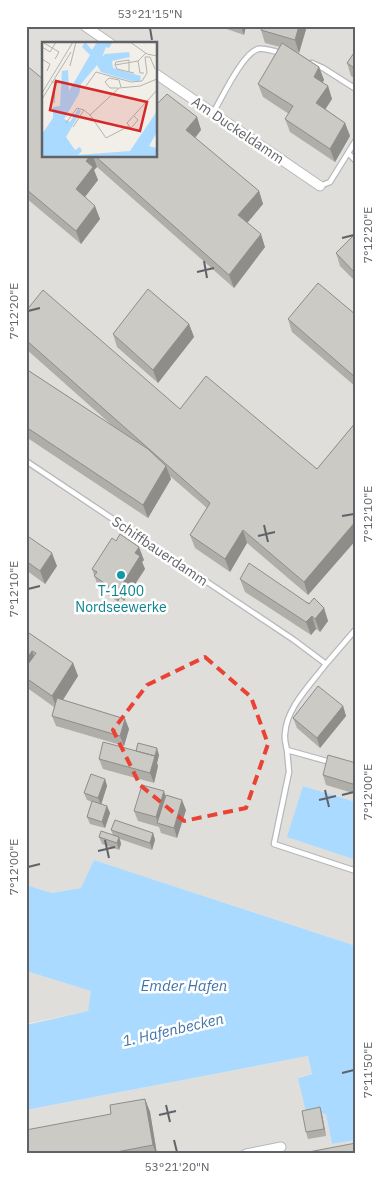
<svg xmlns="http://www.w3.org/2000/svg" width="382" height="1180" font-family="'IBM Plex Sans',sans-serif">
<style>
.industrial{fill:#e0deda;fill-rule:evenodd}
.water{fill:#aadaff}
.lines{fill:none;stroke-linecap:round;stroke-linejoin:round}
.service-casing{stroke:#b5b8bc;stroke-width:7}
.minor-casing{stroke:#b5b8bc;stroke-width:11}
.service{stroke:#fff;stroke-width:4.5}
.minor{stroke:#fff;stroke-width:9}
.wall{fill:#afaea9}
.shaded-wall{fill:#8f8d8a}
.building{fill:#cccac5;stroke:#8f8d8a}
.marked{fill:none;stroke:#ea4335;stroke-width:4;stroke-dasharray:10 6;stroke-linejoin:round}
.ticks{fill:none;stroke:#5f6368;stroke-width:2}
.culture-dot{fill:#0f9aa8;stroke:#fff;stroke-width:2}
.labels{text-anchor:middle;stroke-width:5;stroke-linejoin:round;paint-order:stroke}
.street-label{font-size:14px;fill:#5f6368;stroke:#fff}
.culture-label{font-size:14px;fill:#0d838f;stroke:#fff}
.water-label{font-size:15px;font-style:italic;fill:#4174aa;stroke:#fff}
.inset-road{fill:none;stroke:#b3b3b1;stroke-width:1}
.view{fill:#d62828;fill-opacity:0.15;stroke:#d62828;stroke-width:2.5}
.inset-edge{fill:none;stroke:#5f6368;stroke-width:2.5}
.neatline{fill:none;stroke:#5f6368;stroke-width:2}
.ticks-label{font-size:12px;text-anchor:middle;fill:#5f6368}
</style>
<rect width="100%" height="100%" fill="#f1efe8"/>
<path class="industrial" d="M26,26h330v776l-53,-16 -15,51 68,23v86l-262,-86 -12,28 -30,5 -26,-8zM44,44h112v112h-112z
M26,971l66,20 -4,20 -62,13z
M308,1056l4,18 -13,3 18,33 9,5 6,29 24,-4v14h-330v-44z"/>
<path class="water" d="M303,786l53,16v58l-69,-23z
M94,860l262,86v194l-24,4 -6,-29 -9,-5 -11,2 -8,-34 14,-4 -4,-18 -282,54v-85l62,-14 3,-20 -65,-20v-86l26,8 29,-5z"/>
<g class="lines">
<g class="service-casing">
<path id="service" d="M312,63l11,5 33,21
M213,113c9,-15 29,-59 45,-64 6,-1 16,2 23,4
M348,153l8,8
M320,186l10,-4 26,-42
M26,461l268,179 32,24c-15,20 -40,44 -41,70 -1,5 1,11 2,16l43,12
M326,664l30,-35
M287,750l2,22 -15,72 82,27"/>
</g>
<g class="minor-casing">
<path id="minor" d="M85,26l26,18
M156,74l164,112
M246,1154l35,-7"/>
</g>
<use href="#service" class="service"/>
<use href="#minor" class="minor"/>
</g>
<path class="wall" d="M218,26h28l-2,9z
M307,26l-8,27 -4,-2 24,16 5,13 -2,3 6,3 4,13 -7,10 20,14 5,13 -15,26 -45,-30 -5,-13 4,-5 -26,-17 -5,-13 22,-37 -15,-4 -4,-13z
M356,50v29l-5,-3 -4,-13z
M26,65l18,91h112l41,-39 4,13 -6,8 64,53 4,13 -16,19 18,24 -31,41 -137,-121 -3,3 4,10 -13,17 15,22 -19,25 -55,-46z
M356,233v49l-16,-16 -4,-13z
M26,311l154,98 137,60 39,-47v118l-48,55 -61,-52 -17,29 -35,-24 -5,-13 17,-27 -37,-32 1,3 -23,39 -122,-81v-68l89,59 -89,-79z
M356,315v72l-64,-55 -4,-13z
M189,324l5,13 -36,46 -41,-36 -4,-13z
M26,535l31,31 -12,18 -19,-14z
M144,560l-2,2 3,7 -21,32 -4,-3 -2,4 -19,-13 -7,-20z
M240,579l84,29 4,13 -8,11 -4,-3 -5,6 -66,-43z
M26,631l47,32 5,13 -15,24 62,19 4,10 -5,17 -68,-20 -4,-10 2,-9 -28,-20z
M343,706l3,10 -26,32 -23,-20 -4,-10z
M136,751l23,4 -2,8 1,3 -4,17 -51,-14 -4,-10z
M356,763v31l-30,-9 -3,-10z
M105,779l2,7 -6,18 6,2 3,7 -5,15 -15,-4 -3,-7 5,-15 -5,-2 -3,-7z
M165,796l21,14 -9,28 -16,-5 -2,-6 -21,-6 -4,-10z
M111,830l42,3 2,7 -3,10 -32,-11 1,5 -2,6 -17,-6 -3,-7 14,-2z
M145,1099l5,13 7,42h-131l85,-40z
M320,1107l2,7 4,22 -18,3 -2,-7z"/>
<path class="shaded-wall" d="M241,26h5l-2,9z
M299,26h8l-8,27 -4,-13z
M319,67l5,13 -6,10 -4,-13z
M328,86l4,13 -11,17 -5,-13z
M197,117l4,13 -10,13 -5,-13z
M345,123l5,13 -15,26 -5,-13z
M90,156h3l4,11 -3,3 4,10 -17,22 -5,-13 10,-28z
M259,191l4,13 -20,24 -5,-13z
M95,206l5,13 -19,25 -5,-13z
M261,234l4,13 -31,41 -5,-13z
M189,324l5,13 -36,46 -5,-13z
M166,466l5,13 -23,39 -5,-13z
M356,521v19l-48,55 -4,-13z
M243,530l4,13 -17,29 -5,-13z
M139,547l5,13 -2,2 3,7 -21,32 -4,-13 15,-35z
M52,553l5,13 -12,18 -5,-13z
M116,585l4,13 -2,4 -5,-13z
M324,608l4,13 -8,11 -5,-13z
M312,616l4,13 -5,6 -5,-13z
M32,651l5,13 -11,14v-18z
M73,663l5,13 -21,33 -5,-13z
M343,706l3,10 -26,32 -3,-10z
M125,719l4,10 -5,17 -4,-10z
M157,748l2,7 -2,8 1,3 -4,17 -4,-10z
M105,779l2,7 -6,19 -3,-7z
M164,791l3,10 -9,22 -2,-6z
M182,800l4,10 -9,28 -3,-10z
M107,806l3,7 -5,15 -3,-6z
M153,833l2,7 -3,10 -2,-7z
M119,837l2,7 -2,6 -2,-7z
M145,1099l5,13 7,42h-1l-3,-9z
M320,1107l2,7 4,22 -2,-7z"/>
<path class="building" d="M262,26h37l-4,14 -34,-10z
M282,43l37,24 -5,10 14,9 -12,17 29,20 -15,26 -45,-30 8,-13 -35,-22z
M356,50v19l-9,-6z
M26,65l18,15v76h46l-4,5 7,6 -17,22 19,17 -19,25 -50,-42z
M167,94l30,23 -11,13 73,61 -21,24 23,19 -32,41 -134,-119h61v-51z
M356,233v41l-20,-21z
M318,283l38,32v63l-68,-59z
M148,289l41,35 -36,46 -40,-36z
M43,290l137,119 26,-33 111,93 39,-47v99l-52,61 -61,-52 -18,29 -35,-24 20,-32 -184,-163v-29z
M26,369l122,80 18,17 -23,39 -117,-78z
M120,534l19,13 -4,6 5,3 -20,32 -4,-3 -3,4 -19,-13 3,-4 -5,-3 20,-31 4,3z
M26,535l26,18 -12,18 -14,-10z
M249,563l60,41 5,-6 10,10 -9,11 -3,-3 -6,6 -66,-43z
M26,631l47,32 -21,33 -26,-18v-11l10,-14 -4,-2 -6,9z
M318,686l25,20 -26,32 -24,-20z
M57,698l68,21 -5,17 -68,-20z
M103,742l52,14 -5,17 -51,-14z
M138,743l19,5 -2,8 -19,-5z
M328,755l28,8v22l-33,-10z
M91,774l14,5 -7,19 -14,-5z
M142,785l22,6 -8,26 -22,-6z
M166,795l16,5 -8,28 -17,-5z
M92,801l15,5 -5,16 -15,-5z
M115,820l38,13 -3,10 -39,-13z
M101,831l18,6 -2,6 -18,-6z
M145,1099l8,46 -47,9h-80v-24l85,-16 -1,-9z
M320,1107l4,22 -18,3 -4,-21z
M356,1143v11h-58z"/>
<path class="marked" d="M205,657l46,40 17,47 -22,64 -62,13 -44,-36 -27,-55 34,-45z"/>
<path class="ticks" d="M150,28l2,12M342,238l12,-3M204,261l3,17M197,272l17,-4M28,311l12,-3M342,516l12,-2M264,525l4,17M258,536l17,-4M28,589l12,-3M325,790l4,17M342,795l12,-3M319,800l17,-4M105,840l4,18M98,851l17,-4M28,867l12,-3M342,1073l12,-3M166,1105l4,17M159,1115l17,-4M174,1140l3,12"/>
<circle class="culture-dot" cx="121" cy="575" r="5"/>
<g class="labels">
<g class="street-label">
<text transform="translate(238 130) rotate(34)" y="5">Am Duckeldamm</text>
<text transform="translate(160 551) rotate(34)" y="5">Schiffbauerdamm</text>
</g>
<g class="culture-label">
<text x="121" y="596">T-1400<tspan x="121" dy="16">Nordseewerke</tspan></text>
</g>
<g class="water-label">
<text x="184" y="991">Emder Hafen</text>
<text transform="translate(173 1030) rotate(-13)" y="5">1. Hafenbecken</text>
</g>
</g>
<g transform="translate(42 42)">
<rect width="115" height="115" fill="#f1efe8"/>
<path d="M43,0l7,8 5,-8 15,1 -3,5 -3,-1 -4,10 3,-3 24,-2 1,5 -18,4 1,7 28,8 -1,5h-9l-30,-9 -4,-7 -16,19 -2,10 -15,25 6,3 8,-13 3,2 -15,26 9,13 5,-3 2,4 -4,4 52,-4 27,-40v21l-8,14 8,2v9h-115v-23l11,-16v-11l7,-1 2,-35 6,-1 1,21 21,-36 -8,-8z" fill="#aadaff"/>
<path class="inset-road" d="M88,0l17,12 10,2M2,1l15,9 -4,7M0,5l8,5 6,-10M103,15h5l5,12M0,17l8,5 -3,7M96,19l2,12h4M73,23l23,-4 8,-8M73,23l1,-3 13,-2v12M73,23l2,4 17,4M28,24l6,-24M9,39l4,2 -1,20M44,44l10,-14 35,10 11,-1 5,-8 -2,-16M76,46h-8l-5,-6 4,-4 10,2 2,7M0,51l31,-51M0,57l29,-47M48,73l16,23 23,-12M92,74l4,4 -7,8 -4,-5 30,-33M24,81l11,-15 7,2M31,85l11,-17 6,5 29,-27 21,-2 17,-7"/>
<path class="view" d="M14,39l91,21 -7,29 -90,-21z"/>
<rect width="115" height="115" class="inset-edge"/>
</g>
<rect width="382" height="1180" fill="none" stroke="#ffffff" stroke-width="55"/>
<rect x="28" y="28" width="326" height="1124" class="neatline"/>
<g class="ticks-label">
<text x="150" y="18">53°21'15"N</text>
<text transform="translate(368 235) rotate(-90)" y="4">7°12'20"E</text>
<text transform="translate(14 311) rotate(-90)" y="4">7°12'20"E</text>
<text transform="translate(368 514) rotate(-90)" y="4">7°12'10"E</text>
<text transform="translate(14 589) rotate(-90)" y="4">7°12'10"E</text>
<text transform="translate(368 792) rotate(-90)" y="4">7°12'00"E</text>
<text transform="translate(14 867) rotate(-90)" y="4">7°12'00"E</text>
<text transform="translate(368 1070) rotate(-90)" y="4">7°11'50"E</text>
<text x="177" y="1171">53°21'20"N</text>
</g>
</svg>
